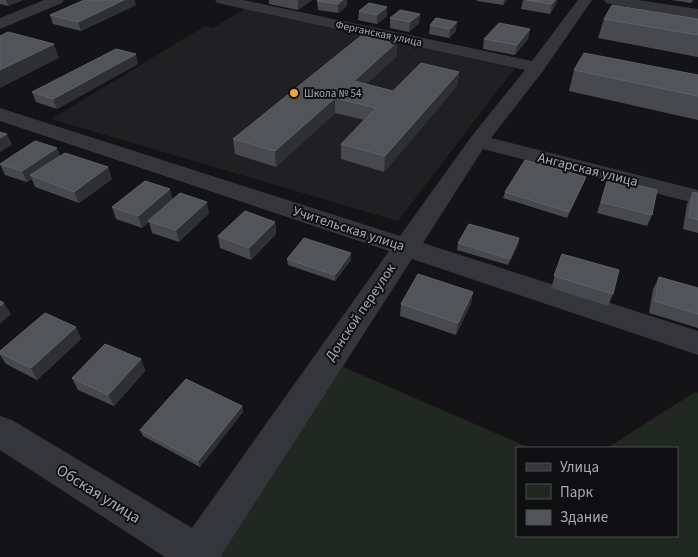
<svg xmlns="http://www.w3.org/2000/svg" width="698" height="557" font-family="'Source Sans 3',sans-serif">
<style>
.built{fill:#202023}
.green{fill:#202821}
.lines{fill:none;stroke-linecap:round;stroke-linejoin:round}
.minor{fill:#35363b;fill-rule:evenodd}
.wall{fill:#47494e}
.shaded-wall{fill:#2e3033}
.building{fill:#515459;stroke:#5f6268}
.poi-dot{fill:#eea634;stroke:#0f0f11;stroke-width:2}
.labels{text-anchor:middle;stroke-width:4;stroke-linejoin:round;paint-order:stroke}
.far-street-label{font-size:11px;fill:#a6acb6;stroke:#0f0f11}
.far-poi-label{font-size:11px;fill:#a6acb6;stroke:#0f0f11;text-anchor:start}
.street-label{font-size:14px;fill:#a6acb6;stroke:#0f0f11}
.near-street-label{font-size:16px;fill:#a6acb6;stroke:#0f0f11}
</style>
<rect width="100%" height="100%" fill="#141416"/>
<path class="built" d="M246,8l269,60 -117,153 -347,-102 154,-93 8,2z"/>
<path class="green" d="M341,366l189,82h-13v88h160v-88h-70l88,-56 3,1v164h-485z"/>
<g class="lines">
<path class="minor" d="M44,0h20l-2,3 -62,26v-11z
M215,0h28l289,61 46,-61h14l-49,71 -52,67 207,52v14l-215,-55 -60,94 275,88v24l-286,-96 -192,298h-55l-165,-107v-34l12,4 180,108 197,-277 -389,-130v-13l400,128 71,-99 54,-67 -303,-66 -5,-1z
M604,0h34l60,9v10l-87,-15 -5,-1z"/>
</g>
<path class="wall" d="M0,0h23l-15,6 -8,-2z
M269,0h43l-14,10 -29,-6z
M318,0h29v6l-9,7 -20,-3 -1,-9z
M477,0h30l-4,5 -26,-4z
M523,0h34l-1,4 -6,10 -29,-5z
M672,0h21l-2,3z
M136,5l-55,26 -28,-7 -3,-9z
M359,11l28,5 -10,8 -19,-4z
M420,14l-1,9 -10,9 -19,-4v-10z
M436,18l20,13 -7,7 -20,-4 1,-9z
M604,19h94v38l-100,-19z
M530,29l-2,10 -13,16 -32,-6 1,-10z
M397,56l-31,28 27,7 66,-19 -2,14 -73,86 -43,-13v-15l23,-24 -29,-7 -59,54 -41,-13 -2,-15z
M138,64l-81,45 -21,-7 -4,-10z
M574,70l124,5v45l-129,-29z
M57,148l3,8 52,23 -33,24 -44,-16 -3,-8 -5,3 -22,-7 -5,-11z
M586,177l-2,5 -17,36 -64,-20 2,-6z
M608,178l44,37 -5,11 -50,-13z
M693,192l5,1v40l-15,-4 4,-25z
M173,200l36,13 -30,29 -27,-9 -3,-11 -7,6 -26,-9 -4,-12z
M275,222l1,12 -25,26 -31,-12 -2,-12z
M519,238l-1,7 -10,20 -51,-15 1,-7z
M562,254l51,40 -5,12 -57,-18z
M287,259l64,1 -16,21 -47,-16z
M659,277l39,11v40l-49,-15 4,-24z
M473,292l-2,11 -15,32 -56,-19 1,-12z
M76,327l5,12 -44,41 -31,-16 -6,-9v-4z
M141,359l4,12 -31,35 -36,-16 -6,-12z
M242,406l1,6 -43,55 -57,-31 -3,-6z"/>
<path class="shaded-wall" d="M6,0h17l-15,6z
M124,0h11l1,5 -55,26 -3,-9z
M299,0h13l-14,10v-9z
M343,0h4v6l-9,7v-9z
M504,0h3l-4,5z
M555,0h2l-1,4 -6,10 2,-10z
M387,7v9l-10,8v-9z
M420,14l-1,9 -10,9 1,-10z
M457,22l-1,9 -7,7 1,-9z
M530,29l-2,10 -13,16 2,-10z
M397,42v14l-43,40v-15z
M54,44l5,14 -59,30v-18z
M136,54l2,10 -81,45 -4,-10z
M459,72l-2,14 -73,86 1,-16z
M335,98v15l-59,54 -1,-16z
M7,134l5,11 -12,7v-14z
M57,148l4,11 -31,16 2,4 -5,3 -5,-11z
M108,167l4,12 -33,24 -5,-11z
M586,177l-2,5 -17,36 2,-6z
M170,189l3,11 -31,28 -4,-12z
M207,202l2,11 -30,29 -3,-12z
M275,222l1,12 -25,26 -2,-12z
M519,238l-1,7 -10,20 2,-6z
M351,253v7l-16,21v-6z
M473,292l-2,11 -15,32 2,-12z
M4,303l7,11 -11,10v-18z
M76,327l5,12 -44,41 -6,-12z
M141,359l4,12 -31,35 -6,-11z
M242,406l1,6 -43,55 -2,-6z"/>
<path class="building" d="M84,0h40l-46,22 -28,-7z
M318,0h25l-5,4 -21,-3z
M526,0h29l-3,4z
M369,3l18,4 -10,8 -18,-4z
M612,5l86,14v16l-94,-16z
M400,10l20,4 -10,8 -20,-4z
M436,18l21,4 -7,7 -20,-4z
M499,23l31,6 -13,16 -33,-6z
M8,32l46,12 -54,26v-34z
M362,35l35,7 -43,39 39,10 28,-28 38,9 -74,84 -44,-12 35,-36 -41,-10 -60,53 -42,-12z
M116,49l20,5 -83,45 -21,-7z
M584,53l114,22v21l-124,-26z
M0,132l7,2 -7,4z
M35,141l22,7 -35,23 -22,-7z
M65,153l43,14 -34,25 -44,-17z
M525,160l61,17 -17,35 -64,-20z
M608,178l49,12 -5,25 -51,-13z
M145,181l25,8 -32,27 -26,-9z
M693,192l5,1v27l-9,-3z
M180,193l27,9 -31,28 -28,-9z
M245,211l30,11 -26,26 -31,-12z
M469,224l50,14 -9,21 -52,-16z
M304,238l47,15 -16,22 -48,-16z
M562,254l57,16 -6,24 -59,-18z
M418,274l55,18 -15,31 -57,-19z
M659,277l39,11v26l-43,-13z
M0,301l4,2 -4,3z
M45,313l31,14 -45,41 -31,-15v-2z
M105,344l36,15 -33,36 -36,-17z
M186,379l56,27 -44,55 -58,-31z"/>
<circle class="poi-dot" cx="294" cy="93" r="5"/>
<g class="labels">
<g class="far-street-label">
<text transform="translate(379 33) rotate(12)" y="4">Ферганская улица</text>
</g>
<g class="far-poi-label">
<text x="304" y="97">Школа № 54</text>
</g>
<g class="street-label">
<text transform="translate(588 169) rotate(14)" y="5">Ангарская улица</text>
<text transform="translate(349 228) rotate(18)" y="5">Учительская улица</text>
<text transform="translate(360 312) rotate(-56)" y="5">Донской переулок</text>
</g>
<g class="near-street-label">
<text transform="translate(99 493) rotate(32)" y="6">Обская улица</text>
</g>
</g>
<rect x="516" y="447" width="162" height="90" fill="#0f0f11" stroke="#4b4e53"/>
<rect x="526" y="463" width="25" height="8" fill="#35363b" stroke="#4b4e53"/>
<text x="560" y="472" font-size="15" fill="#a6acb6">Улица</text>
<rect x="526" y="484" width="25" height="15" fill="#202821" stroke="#4b4e53"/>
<text x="560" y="497" font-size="15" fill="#a6acb6">Парк</text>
<rect x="526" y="510" width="25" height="15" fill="#515459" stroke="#4b4e53"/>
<text x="560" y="522" font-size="15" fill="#a6acb6">Здание</text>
</svg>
